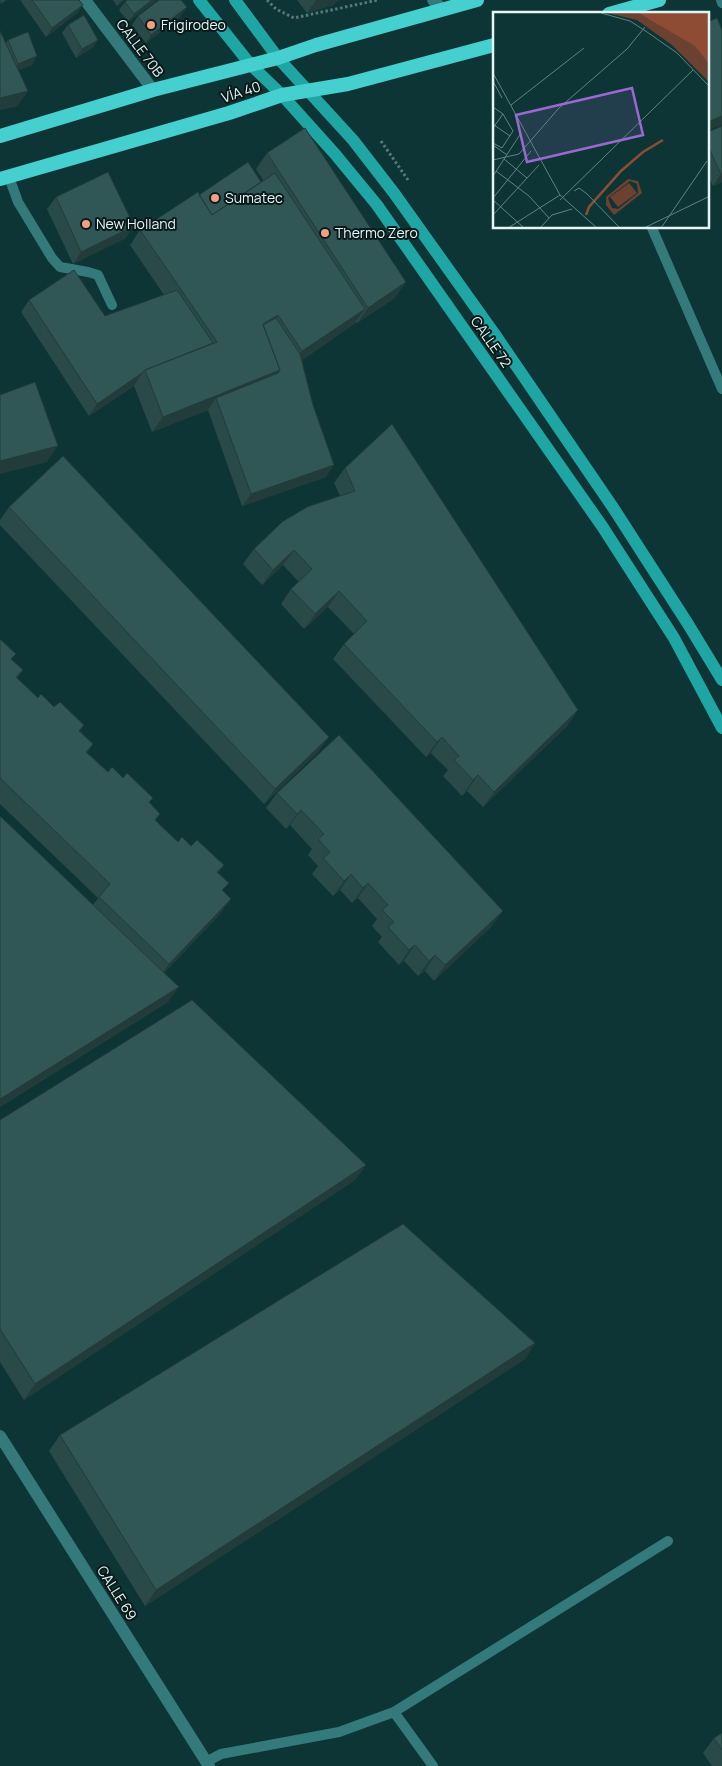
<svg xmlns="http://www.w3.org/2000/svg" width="722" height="1766" font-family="Manrope,sans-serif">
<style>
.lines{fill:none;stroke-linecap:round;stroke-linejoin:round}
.path{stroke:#577978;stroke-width:3;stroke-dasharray:2.5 2.5;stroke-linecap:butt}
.service{stroke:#347a7a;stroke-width:10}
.minor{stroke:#347a7a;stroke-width:12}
.secondary{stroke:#1ea5a4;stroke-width:12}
.trunk{stroke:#45cfce;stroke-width:14}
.wall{fill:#294a49}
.shaded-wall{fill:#223c3c}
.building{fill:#305655;stroke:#223c3c}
.poi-dot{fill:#f2a081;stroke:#0a1a1a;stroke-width:2}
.labels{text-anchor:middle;stroke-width:4;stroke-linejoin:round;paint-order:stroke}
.poi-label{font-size:14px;fill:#e1f6f5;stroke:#0a1a1a;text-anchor:start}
.street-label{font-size:14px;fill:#e1f6f5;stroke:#0a1a1a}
.inset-river{fill:none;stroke:#8d4c33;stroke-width:2.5}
.inset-road{fill:none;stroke:#628282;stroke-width:1}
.view{fill:#9a69cf;fill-opacity:0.15;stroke:#9a69cf;stroke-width:2.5}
.inset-edge{fill:none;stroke:#e1f6f5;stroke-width:2.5}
</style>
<rect width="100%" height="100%" fill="#0d3535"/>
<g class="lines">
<path class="path" d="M267,0l9,9 18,9 84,-18
M381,141l27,39"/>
<path class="service" d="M721,0l1,3
M9,177l9,25 34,56 8,9 28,5 10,3 14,30
M652,228l70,161
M394,1712l39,54
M206,1762l15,-8 118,-22 55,-20 274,-171"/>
<path class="minor" d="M85,0l68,90
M433,0l10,10
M0,1436l209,330"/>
<path class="secondary" d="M199,0l51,64 32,31 53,59 42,51 225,321 72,112 48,90
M235,0l43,58 75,82 41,53 102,143 118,173 74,115 34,56"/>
<path class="trunk" d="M609,14l50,-14
M0,136l153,-46 125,-32 38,-13 161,-45
M0,179l229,-66 53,-18 66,-11 146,-39"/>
</g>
<path class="wall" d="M0,0h6l-5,4z
M20,0h59l4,5 -6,8 -31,24z
M113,0h12l-8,6z
M157,0l-29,22 -9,-12 6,-8z
M297,0h42l-6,5 -26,8z
M138,16h43l-35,27 -14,-18z
M68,25l30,15 -6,8 -16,10 -14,-25z
M0,31l6,12 2,-3 24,25 -14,5 10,21 -11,15 -17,4z
M722,126v56l-9,4 -5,-10v-44z
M267,153l128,145 -38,25 -1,-1 -2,2 -52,36 24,117 -84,29 -34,-96 -56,22 -18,-46 -45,30 -68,-104 8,-12 76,16 59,-21 -34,-50 10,-15 59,-35 62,-13 2,-2 -7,-11z
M56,197l70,41 -53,26 -26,-55z
M345,468l233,242 -11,16 -84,81 -16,-16 -5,5 -19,-20 5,-6 -17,-17 -5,4 -93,-98 11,-15 10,-10 -26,-27 -24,22 -23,-25 10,-15 8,-7 -16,-17 -21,20 -19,-21 11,-15 86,-53 -6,-13z
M9,507l309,245 -54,52 -264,-279v-5z
M0,639l12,21 11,10 -6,8 21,20 42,33 13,13 -6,9 21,19 15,6 30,20 -4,5 6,18 23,21 13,4 33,19 -6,8 5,18 -3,23 -56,59 4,29 -168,105v-291l93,89 5,-7 -98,-94z
M277,793l215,133 -58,55 -9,-10 -7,5 -14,-15 -5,4 -21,-23 4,-5 -10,-11 5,-7 -19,-21 -6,5 -12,-13 -7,6 -21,-22 6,-8 -10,-11 4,-6 -22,-24 -4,4 -20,-21z
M0,1120l366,45 -11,15 -331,220 -24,-38z
M535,1343l-10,16 -380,247 -96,-155 11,-16z
M722,1733v33h-10l-9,-13 11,-15z"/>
<path class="shaded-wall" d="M122,0h3l-8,6z
M152,0h5l-29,22 6,-8z
M316,0h23l-6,5 -26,8z
M83,5l-6,8 -31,24 6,-9z
M187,7l-6,9 -35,27 5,-8z
M98,40l-6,8 -16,10 6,-9z
M37,56l-5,9 -20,7 6,-8z
M28,91l-11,15 -17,4v-12z
M722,116v9l-14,5v-8z
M721,174h1v8l-9,4z
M134,226l-8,12 -53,26 8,-12z
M406,282l-11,16 -38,25 11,-15z
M365,309l-11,15 -62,42 10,-15z
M278,315l-11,15 -4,-6z
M280,370l-10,15 -54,13 -8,12 -56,22 11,-15z
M142,373l-8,13 -45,30 8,-12z
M58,446l-11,16 -47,12v-13z
M334,465l-8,12 -84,29 9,-12z
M294,550l-11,15 -21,20 11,-15z
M339,591l-11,16 -24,22 11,-15z
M578,710l-11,16 -84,81 11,-15z
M329,737l-11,15 -54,52 11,-15z
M442,737l-11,16 -5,4 11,-15z
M478,775l-11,16 -5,5 11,-16z
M301,810l-11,15 -4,4 11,-15z
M351,874l-11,16 -7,6 11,-15z
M368,883l-10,15 -6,5 11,-15z
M231,899l-11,15 -62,65 11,-15z
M503,911l-11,15 -58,55 11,-16z
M415,945l-11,16 -5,4 10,-15z
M435,955l-10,16 -7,5 11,-15z
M179,987l-11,15 -168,105v-8z
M366,1165l-11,15 -331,220 11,-16z
M535,1343l-10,16 -380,247 11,-16z"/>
<path class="building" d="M32,0h47l4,5 -31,23z
M127,0h25l-18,14 -9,-12z
M159,0h22l6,7 -36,28 -13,-19z
M84,15l14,25 -16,9 -14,-24z
M717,18l5,12v86l-14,6v-100z
M0,31l28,60 -28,7z
M28,32l9,24 -19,8 -10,-24z
M722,126v48h-1l-13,-28v-14z
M305,128l101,154 -38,26 -101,-155z
M248,162l13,20 -49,33 -13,-20z
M108,172l26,54 -53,26 -25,-55z
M275,173l90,136 -63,42 -24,-36 -15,9 17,46 -117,47 -18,-47 72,-28 -77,-112 58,-38 14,23z
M74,270l31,46 72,-26 36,53 -68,27 -3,3 -45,31 -68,-104z
M276,318l24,36 13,51 21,60 -83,29 -35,-96 62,-25 2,-3 -17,-45z
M35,382l23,64 -58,15v-66z
M392,424l186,286 -84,82 -16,-17 -5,5 -19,-20 5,-4 -17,-19 -5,5 -93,-98 23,-23 -28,-30 -24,23 -24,-25 21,-20 -18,-19 -21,20 -19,-21 28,-27 25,-15 48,-16 -10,-23z
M63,456l266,281 -54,52 -266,-282z
M0,639l16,15 -5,5 12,11 -7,7 22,21 3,-4 13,13 6,-5 24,23 -5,6 14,13 -7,8 22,20 4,-5 11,11 4,-5 26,25 -4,4 11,12 -5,6 23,22 4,-5 9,9 6,-6 27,25 -7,7 12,11 -7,7 9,9 -62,65 -70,-67 11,-13 -110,-106z
M339,735l164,176 -58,54 -10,-10 -6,6 -14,-16 -6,5 -21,-23 6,-5 -12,-12 6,-5 -20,-22 -5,5 -12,-14 -7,7 -21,-23 7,-6 -12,-13 6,-5 -23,-24 -4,4 -20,-21z
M0,816l179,171 -179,112z
M192,1000l174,165 -331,219 -35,-55v-209z
M403,1224l132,119 -379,247 -96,-155z
M722,1733v17l-8,-12z"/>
<g class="poi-dot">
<circle cx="151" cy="25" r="5"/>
<circle cx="215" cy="198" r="5"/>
<circle cx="86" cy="224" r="5"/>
<circle cx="325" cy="233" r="5"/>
</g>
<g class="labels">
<g class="poi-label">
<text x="161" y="30">Frigirodeo</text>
<text x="225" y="203">Sumatec</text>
<text x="96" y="229">New Holland</text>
<text x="335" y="238">Thermo Zero</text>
</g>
<g class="street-label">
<text transform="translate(140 48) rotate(53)" y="5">CALLE 70B</text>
<text transform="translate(241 92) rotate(-18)" y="5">VÍA 40</text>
<text transform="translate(491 342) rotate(55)" y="5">CALLE 72</text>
<text transform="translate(117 1593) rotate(58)" y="5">CALLE 69</text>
</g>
</g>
<g transform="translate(493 12)">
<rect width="216" height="216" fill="#0d3535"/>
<path d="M114,1h31l58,33 13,18v18l-37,-37 -35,-25zM135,167l10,2 4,12 -28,22 -8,-10v-8zM137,169l7,3 1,9 -20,16 -6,-1 -4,-10zM136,171l8,10 -19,14 -8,-10z" fill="#6d4130" fill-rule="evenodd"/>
<path d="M145,1h71v51l-14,-18z" fill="#8d4c33"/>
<path class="inset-river" d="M93,203l3,-8 32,-36 22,-19 20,-12"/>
<path class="inset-road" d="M108,1l29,8 17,11 30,21 33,34M0,61l67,122 37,33M0,69l9,17M18,93l73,-57M0,95l10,7 10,17 -11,17 -9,-5M1,113l16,11M0,116l10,-14M0,133l14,10M11,147l23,19M0,148l26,-6 40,-46 68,-59 18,-22M3,159l33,25 20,22M0,164l28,-43M81,179l5,-3 8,6 33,34M0,186l38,-47M0,188l31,28M67,188l133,-130M0,203l46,-50M15,216l52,-33M47,216l12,-13 20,-6M151,216l66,-32M168,216l46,-67"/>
<path class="view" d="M139,76l11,47 -116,27 -11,-47z"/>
<rect width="216" height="216" class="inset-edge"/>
</g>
</svg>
